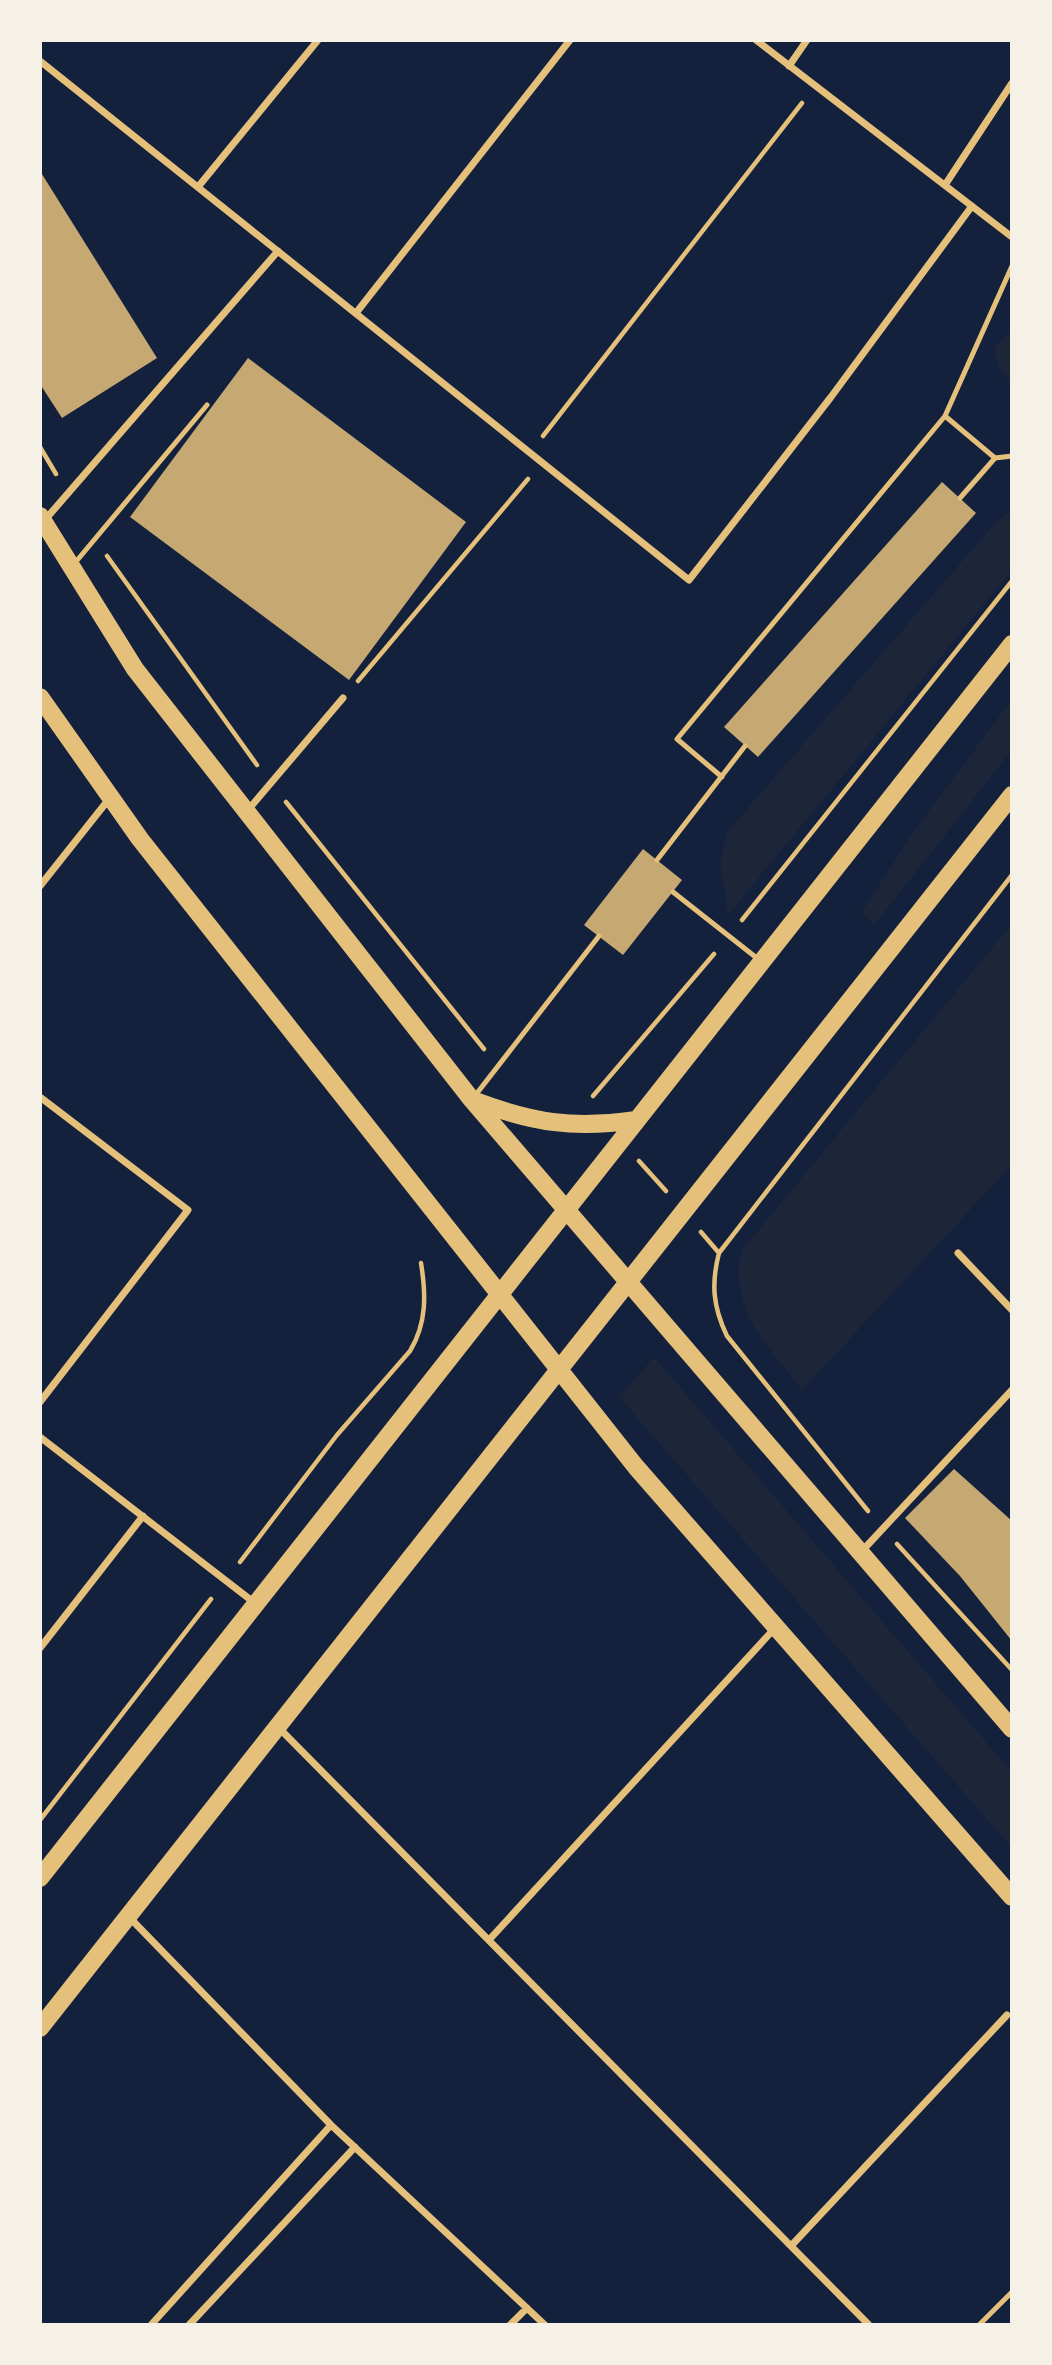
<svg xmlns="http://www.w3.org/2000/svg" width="1052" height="2365" font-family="Mulish,sans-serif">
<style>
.green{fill:#1d2539}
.building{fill:#c6a872}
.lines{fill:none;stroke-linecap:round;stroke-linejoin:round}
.path{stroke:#e5c07b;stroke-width:4.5}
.service{stroke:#e5c07b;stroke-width:5}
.minor{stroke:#e5c07b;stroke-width:7}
.primary{stroke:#e5c07b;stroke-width:18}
</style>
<rect width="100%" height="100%" fill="#14213d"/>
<path class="green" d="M1012,330v56l-15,-22 -3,-16z
M1012,511v59l-284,345 -8,-52 7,-31 270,-311z
M1012,699v51l-137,174 -14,-11 51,-79z
M1012,924v241l-210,225c-35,-46 -72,-77 -61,-139z
M654,1357l358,415v76l-393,-451z"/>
<path class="building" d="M40,171l117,187 -95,60 -22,-34z
M248,358l218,164 -117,158 -219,-163z
M942,482l34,31 -218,244 -34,-30z
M643,849l39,31 -59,75 -39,-30z
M954,1469l58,52v120l-52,-65 -55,-58z"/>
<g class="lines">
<path class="path" d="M543,436l259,-333
M40,447l16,27
M107,556l150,209
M358,681l170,-202
M286,802l198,247
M742,920l270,-339
M593,1096l121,-142
M639,1161l27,30
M701,1232l18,21
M868,1511l-141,-175c-14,-29 -16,-52 -8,-83l293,-378
M897,1544l115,126
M240,1562l97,-127 73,-84c17,-28 16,-57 11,-88
M40,1820l171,-221"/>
<path class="service" d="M995,458l-50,-42 67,-150
M960,498l35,-40 17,-2
M74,564l133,-159
M722,777l-45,-38 268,-323
M657,860l88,-114
M673,892l85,67
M474,1097l125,-161
M979,2325l33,-33"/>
<path class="minor" d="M756,40l256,197
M40,61l649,519 142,-183 141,-191
M789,66l18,-26
M945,185l67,-102
M198,187l120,-147
M356,313l214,-273
M44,521l234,-270
M248,810l95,-112
M40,886l69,-87
M40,1097l148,113 -148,192
M958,1253l54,57
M40,1437l216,167
M862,1551l150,-161
M40,1648l103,-132
M279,1728l590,597
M129,1917l202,208 214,200
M489,1940l286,-312
M791,2246l216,-231
M151,2325l180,-200
M189,2325l166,-178
M510,2325l17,-17"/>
<path class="primary" d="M40,516l95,153 337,431 540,629
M40,697l100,142 496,628 376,430
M475,1101c59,22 99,28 161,19
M40,1878l972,-1234
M40,2028l972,-1233"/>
</g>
<rect width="1052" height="2365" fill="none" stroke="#f6f1e7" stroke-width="84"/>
</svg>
